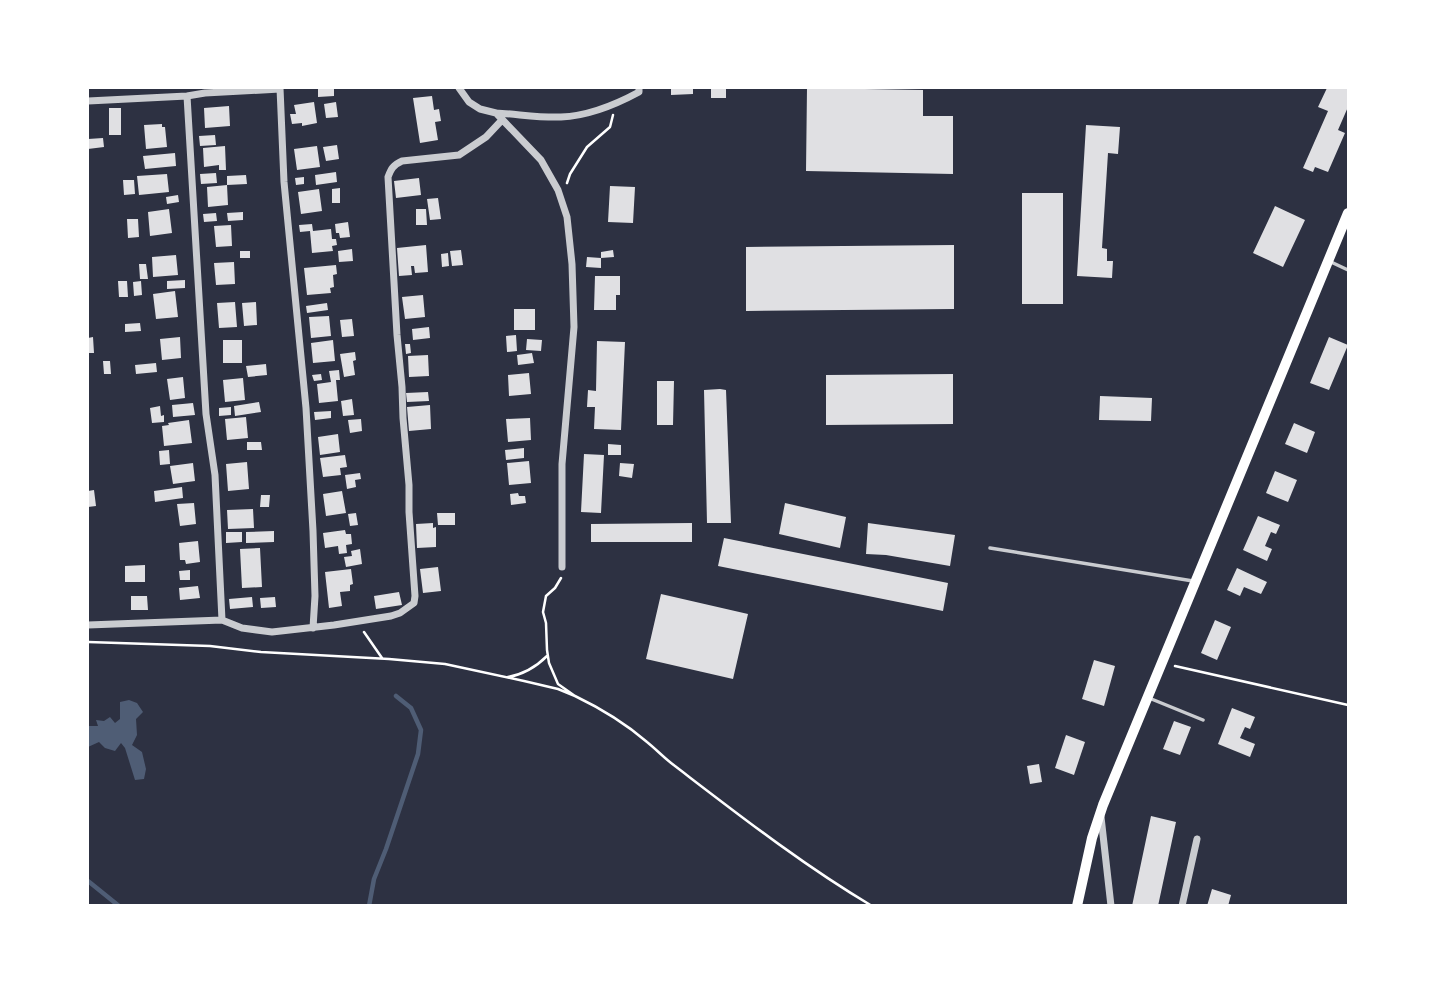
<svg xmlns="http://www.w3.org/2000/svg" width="1436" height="993" font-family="'Crimson Pro',serif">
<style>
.water{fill:#4f5d75}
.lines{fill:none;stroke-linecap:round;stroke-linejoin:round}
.stream{stroke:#4f5d75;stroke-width:4.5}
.building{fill:#e0e0e3}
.path{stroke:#fff;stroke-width:2.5}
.service{stroke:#caccd0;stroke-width:3.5}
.minor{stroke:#caccd0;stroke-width:7}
.secondary{stroke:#fff;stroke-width:10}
</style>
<rect width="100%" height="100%" fill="#2d3142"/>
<path class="water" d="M129,700l8,3 6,9 -7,7 1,16 -5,10 10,7 4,17 -2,10 -9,1 -10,-32 -4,-5 -6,8 -10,-3 -6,-6 -11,5v-21h10l-2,-6 8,1 6,-4 5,6 5,-4v-17z"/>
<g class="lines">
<path class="stream" d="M88,881l31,25
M369,906l5,-27 12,-30 32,-95 3,-24 -10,-22 -15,-12"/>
</g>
<path class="building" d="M318,88h16v8l-16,1z
M671,88h22v6l-22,1z
M711,88h15v10h-15z
M807,88l116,2v26h30v58l-147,-3z
M1327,88h21v19l-10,23 7,3 -17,39 -13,-5 -2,5 -10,-4 25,-57 -10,-4z
M432,96l2,14 5,-1 2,12 -6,1 3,18 -18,3 -7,-45z
M314,102l3,21 -15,3v-3l-10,1 -2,-10h6l-2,-9z
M336,102l2,15 -12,1 -2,-14z
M229,106l1,20 -25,2 -1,-20z
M109,108h12v27h-12z
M162,124v3h3l2,20 -21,2 -2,-24z
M1086,125l34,2 -2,27 -10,-1 -6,95 5,1v12h6l-1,17 -35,-2z
M215,135l1,10 -16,1 -1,-10z
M103,138l1,9 -16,2v-10z
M337,145l2,14 -13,2 -3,-14z
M225,146l1,24h-7v-5l-15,2 -1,-19z
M317,146l3,21 -23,3 -3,-21z
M175,153l1,13 -31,3 -2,-13z
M336,172l1,10 -21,3 -1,-10z
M216,173l1,10 -16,1 -1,-10z
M167,174l2,18 -30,3 -2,-19z
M246,175l1,9 -20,1v-9z
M304,177v7l-8,1 -1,-7z
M419,178l2,17 -25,3 -2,-17z
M123,180h11l1,14 -11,1z
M227,185l1,20 -20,2 -1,-20z
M610,186l25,1 -2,36 -25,-1z
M340,188v15h-8v-14z
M319,189l3,22 -21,3 -3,-22z
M1022,193h41v111h-41z
M178,195l1,7 -12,2 -1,-7z
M438,198l3,21 -11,1 -3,-21z
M1275,206l30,14 -22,47 -30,-14z
M169,209l3,24 -22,3 -2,-24z
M416,209h10l1,16h-11z
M243,212v8l-15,1 -1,-8z
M216,213l1,8 -13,1 -1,-8z
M127,219h11l1,18 -11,1z
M348,222l2,15 -10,1 -1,-5h-3l-1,-9z
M312,224l1,7 18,-2 1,10h4l1,6 -5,1 1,5 -21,2 -2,-22 -10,1 -1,-7z
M231,225l1,21 -16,1 -2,-21z
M426,245l2,27 -13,1 -1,-7h-3l1,9 -13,1 -2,-28z
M954,245v64l-208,2v-64z
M352,249l1,12 -14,1 -1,-11z
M461,250l2,15 -11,1 -2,-15z
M613,250l1,7 -13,1v-6z
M240,251h10v7h-10z
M448,253l1,13 -7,1 -1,-13z
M176,255l2,20 -25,2 -1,-20z
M587,257l14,1v10l-15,-1z
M234,262l1,22 -19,1 -2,-22z
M139,264h7l2,15h-8z
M336,265l1,9 -4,1 1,12 -4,1 1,5 -24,2 -3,-27z
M595,276h25v19h-4v15h-22z
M185,280v8l-18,1v-8z
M118,281h9l1,16h-9z
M141,281l1,14 -8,1 -1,-14z
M175,291l3,26 -22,2 -3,-25z
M423,295l2,22 -20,2 -3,-22z
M235,302l2,25 -18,1 -2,-25z
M256,302l1,23 -13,1 -2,-23z
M327,303l1,7 -21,3 -1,-7z
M514,309h21v21h-21z
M329,316l2,20 -20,2 -2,-21z
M352,319l2,17 -12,1 -2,-17z
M140,323l1,8 -16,1v-8z
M429,327l1,11 -17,2 -1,-11z
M516,335l1,16 -10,1 -1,-16z
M93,337l1,16h-6v-15z
M180,337l1,21 -19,2 -2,-21z
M1329,337l19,8 -19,45 -19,-7z
M527,339l15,1 -1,11 -15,-1z
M223,340h19v23h-19z
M333,340l2,21 -22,2 -2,-20z
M597,341l28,1 -4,88 -27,-1 1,-22h-8l1,-17 8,1z
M405,344h5l1,9 -5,1z
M355,352l1,8 -3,1 2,14 -11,2 -4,-23z
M532,353l2,10 -16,2 -1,-10z
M428,355l1,21 -20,1 -1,-21z
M103,361h7l1,13h-7z
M156,363l1,9 -21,2 -1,-9z
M266,364l1,11 -19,2 -2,-11z
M339,370l1,10h-4l2,21 -19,2 -2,-19 14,-2 -2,-11z
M529,373l2,21 -22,2 -1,-21z
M321,374l1,6 -8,1 -2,-6z
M953,374v50l-127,1v-50z
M183,377l2,21 -15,2 -3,-21z
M243,378l2,22 -20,2 -2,-22z
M657,381h17l-1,44h-16z
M720,389l6,1 5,133h-24l-3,-133z
M428,392l1,9 -22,1 -1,-9z
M1100,396l52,2 -1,23 -52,-1z
M352,399l2,16 -11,1 -2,-15z
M259,402l2,10 -26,4 -1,-10z
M193,403l2,12 -22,2 -1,-12z
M430,405l1,24 -22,2 -2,-24z
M160,406l1,10 3,-1v7l-12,1 -2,-15z
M231,407v8l-12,1v-8z
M331,411v7l-16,2 -1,-8z
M246,417l2,21 -21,2 -2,-21z
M530,418l1,22 -23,2 -2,-23z
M361,419l1,12 -12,2 -2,-13z
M189,420l3,23 -28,3 -2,-20 7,-1 -1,-2z
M1294,423l21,9 -8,21 -22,-9z
M338,434l2,18 -20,3 -2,-18z
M247,442h14l1,8h-15z
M608,444l13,1v10h-13z
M524,448v10l-18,2 -1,-10z
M169,450l1,14 -10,1 -1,-14z
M584,454l20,1 -3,58 -20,-1z
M345,455l2,12 -7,1 1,7 -18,2 -3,-19z
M529,461l2,22 -22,2 -2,-22z
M247,462l2,27 -21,2 -2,-27z
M193,463l2,18 -22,3 -3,-18z
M620,463l14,1 -2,14 -13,-2z
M1275,471l22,9 -9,22 -22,-9z
M360,473l1,6 -6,1 1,7 -9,2 -2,-14z
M182,487l1,11 -28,4 -1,-11z
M94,490l2,16 -8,1v-16z
M342,491l4,22 -20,3 -3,-22z
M518,493l1,3h6l1,7 -15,2 -1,-11z
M261,495h9l-1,12h-9z
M194,503l2,21 -16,2 -3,-22z
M785,503l61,14 -6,31 -61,-14z
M253,509l1,19 -26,1 -1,-19z
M356,513l2,12 -8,1 -2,-12z
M437,513h18v12h-17z
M1258,516l22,9 -4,9 -5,-2 -6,14 7,3 -5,12 -24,-11z
M433,523v5l3,-1v20l-19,1 -1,-24z
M692,523v19h-101v-18z
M868,523l87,12 -5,31 -64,-11 -20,-1z
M345,530l1,4h5l1,10 -6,1 1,8 -8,1 -1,-8 -13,2 -2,-15z
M274,531v11l-28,1v-11z
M226,532h16v10l-16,1z
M724,538l224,45 -5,28 -225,-45z
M198,541l2,21 -14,2 -1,-4h-5l-1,-17z
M260,548l2,39 -20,1 -2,-39z
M360,549l2,15 -16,3 -2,-10 8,-1 -1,-5z
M145,565v17h-20v-16z
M438,567l3,24 -18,2 -3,-24z
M1237,568l30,14 -6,12 -17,-7 -4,9 -13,-6z
M351,569l2,15 -3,1v6l-10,1 2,14 -13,2 -4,-36z
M190,570v10h-10l-1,-9z
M198,586l2,12 -20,2 -1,-12z
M399,592l3,13 -26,4 -2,-13z
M661,594l87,20 -15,65 -87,-20z
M131,596h16l1,14h-17z
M252,597l1,10 -23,2 -1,-10z
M275,597l1,10 -15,1 -1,-10z
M1215,620l16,7 -14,33 -16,-7z
M1094,660l21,6 -11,40 -22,-7z
M1232,708l23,9 -5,12 -5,-2 -5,11 15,6 -5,13 -32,-13z
M1174,721l17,6 -11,28 -17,-6z
M1066,735l19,7 -11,33 -19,-7z
M1039,764l3,18 -12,2 -3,-18z
M1151,816l25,6 -18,84h-26z
M1212,889l19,6 -3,11h-21z"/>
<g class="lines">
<path class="path" d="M567,183l3,-9 17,-27 23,-20 3,-12
M364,632l18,26
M88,642l122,4 51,6 128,7 56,5 79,17 34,8 17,7 -17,-12 -9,-21 -2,-13 -1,-27 -3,-11 3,-16 9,-8 6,-10
M1175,666l173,39
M508,677c17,-3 28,-10 39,-21
M575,696c25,12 50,27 72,46 10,8 18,17 28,24 64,49 128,99 197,140"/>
<path class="service" d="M1331,262l17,8
M990,548l203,33
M1149,698l54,22"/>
<path class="minor" d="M280,88l4,94 22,226 7,123 2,65 -2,32
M459,88l10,14 11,7 16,4 45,47 17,30 9,27 5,47 2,63 -12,137v103
M187,96l19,318 9,61 7,145
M88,101l99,-5 18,-3 75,-4
M496,113c21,1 44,5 65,4 28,-1 54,-12 78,-25v-4
M88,625l134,-5 20,8 30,4 62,-7 57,-9 9,-3 14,-10 1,-7 -6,-84v-27l-6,-67 -1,-31 -5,-52 -9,-158c3,-8 5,-12 14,-16l57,-6 27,-18 16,-17
M1101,817l10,89
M1182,906l15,-67"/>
<path class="secondary" d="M1077,906l15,-68 11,-33 245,-592"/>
</g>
<rect width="1436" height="993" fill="none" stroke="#ffffff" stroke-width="178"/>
</svg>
